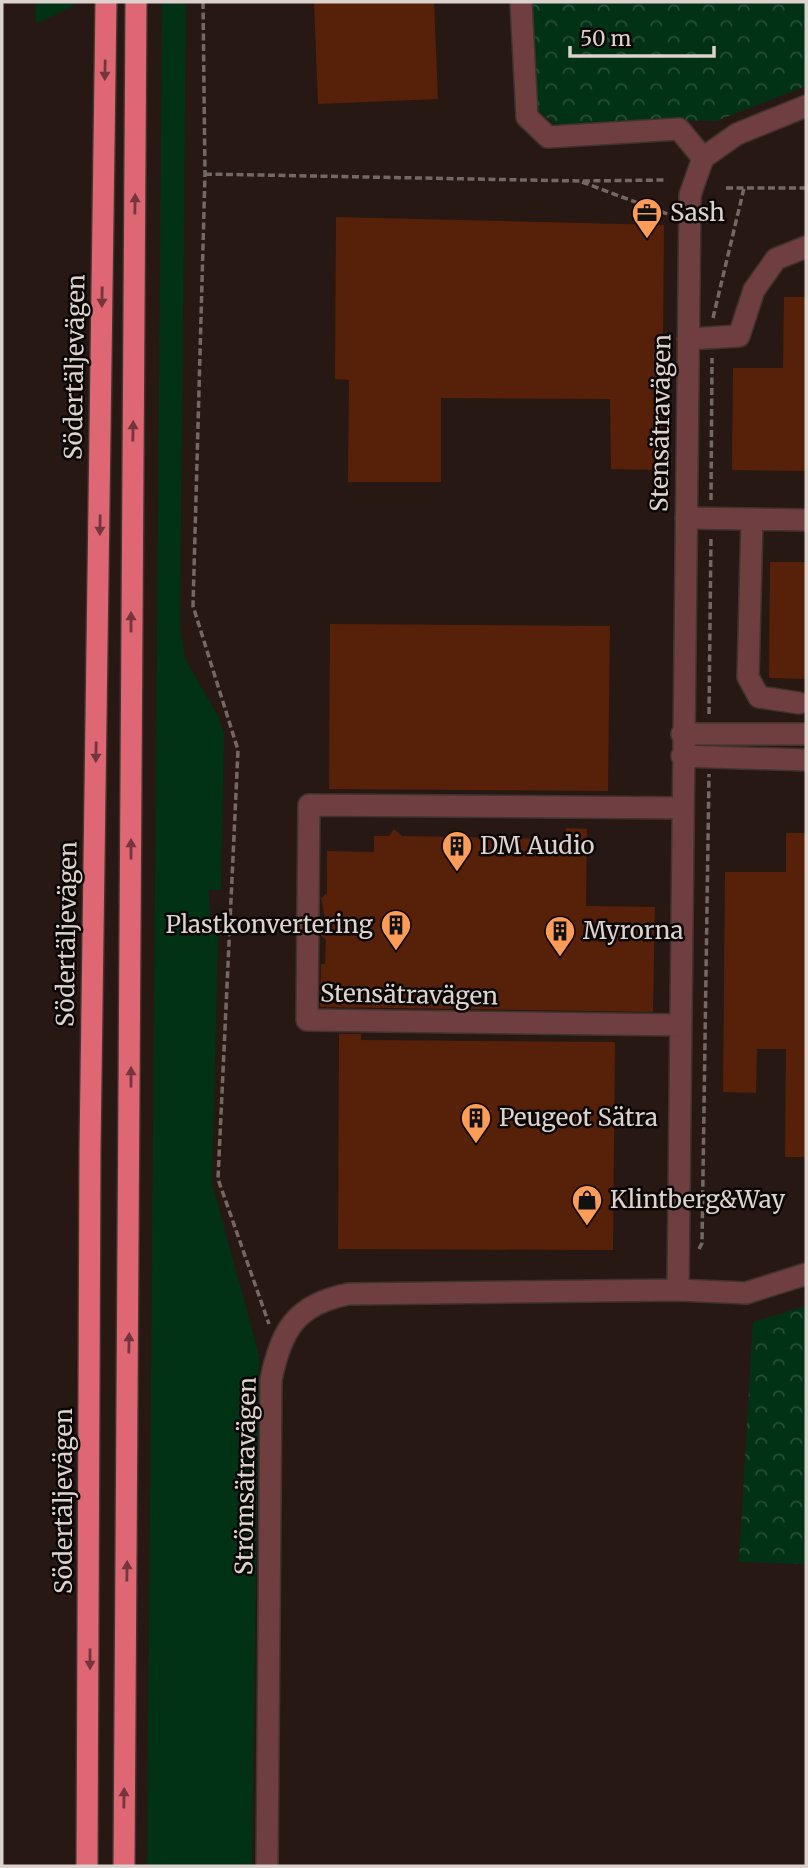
<svg xmlns="http://www.w3.org/2000/svg" width="808" height="1868" font-family="Merriweather,serif">
<style>
.grass{fill:#023216}
.forest{fill:url(#forest-crowns)}
.building{fill:#572008}
.lines{fill:none;stroke-linecap:round;stroke-linejoin:round}
.minor-casing{stroke:#40322d;stroke-width:24}
.highway-casing{stroke:#40322d;stroke-width:24}
.path{stroke:#746863;stroke-width:3.5;stroke-dasharray:7 3.5;stroke-linecap:butt}
.minor{stroke:#6e3e41;stroke-width:21}
.highway{stroke:#de6773;stroke-width:21}
.oneway{fill:#74363c}
.labels{text-anchor:middle;stroke-width:5;stroke-linejoin:round;paint-order:stroke}
.poi-label{font-size:24px;fill:#dcd2ce;stroke:#0b0604;text-anchor:start}
.street-label{font-size:24px;fill:#dcd2ce;stroke:#0b0604}
</style>
<defs>
<pattern id="forest-crowns" width="20" height="18" patternUnits="userSpaceOnUse" patternTransform="scale(1.75)"><rect width="20" height="18" fill="#023216"/><path d="M2 6a3 3 0 1 1 6 0M12 15a3 3 0 1 1 6 0" fill="none" stroke="#264f37"/></pattern>
</defs>
<rect width="100%" height="100%" fill="#271813"/>
<path class="grass" d="M35,2h44v1l-43,21z
M162,2h24l-6,627 5,30 33,57 6,18 -3,156h-12l1,30 8,16 -6,247 47,172 -7,511h-105z"/>
<path class="forest" d="M530,2h276v84l-90,35 -42,-1 -101,7 -19,-4 -17,-13z
M806,1306v258l-67,-2 14,-240z"/>
<path class="building" d="M314,2h120l4,97 -120,5z
M336,217l328,8 -2,245 -51,-1 -1,-70 -169,-1v84h-93l1,-102 -14,-1z
M784,297h22v174l-74,-1 1,-102h50z
M770,562h36v117l-37,-1z
M330,624l280,2 -2,165 -279,-2z
M566,828l21,1 -1,77 69,1 -2,105 -333,-5 1,-43h4l1,-24 -5,-5v-6l5,-5 -5,-26 6,-5v-42l47,1v-16h15l5,-7 8,7 164,3z
M786,833h20v324h-21l1,-108h-29l-1,44 -33,-1 2,-220h61z
M339,1034h22v6l254,2 -2,208 -275,-1z"/>
<g class="lines">
<g class="minor-casing">
<path id="minor" d="M521,2l6,115 21,20 131,-8 24,29
M688,339l51,-3 15,-46 22,-31 30,-12
M686,518l120,2
M752,519l-4,158 11,20 40,6
M682,734h124
M682,756l124,4
M680,1025l-373,-5 2,-215 373,3
M678,1290l12,-1095 13,-37 34,-24 69,-28
M267,1866l4,-486c10,-50 25,-76 78,-86l329,-4 68,3 60,-19"/>
</g>
<g class="highway-casing">
<path id="highway" d="M87,1866l3,-716 16,-1148
M124,1866l12,-1864"/>
</g>
<path class="path" d="M203,2l2,172 -12,432 45,144 -20,429 51,145
M205,174l375,7 87,-1
M582,182l88,33
M726,188h80
M713,318l31,-130
M711,500l1,-142
M709,714l2,-178
M699,1249l3,-6 7,-469"/>
<use href="#minor" class="minor"/>
<use href="#highway" class="highway"/>
</g>
<defs><path id="oneway-solid" d="M-6-.8H1V-3.2L6.5 0L1 3.2V.8H-6Z" transform="scale(1.75)"/></defs>
<g class="oneway">
<use href="#oneway-solid" transform="translate(105 70) rotate(91)"/>
<use href="#oneway-solid" transform="translate(135 204) rotate(-89)"/>
<use href="#oneway-solid" transform="translate(102 297) rotate(91)"/>
<use href="#oneway-solid" transform="translate(133 431) rotate(-89)"/>
<use href="#oneway-solid" transform="translate(100 525) rotate(91)"/>
<use href="#oneway-solid" transform="translate(131 622) rotate(-90)"/>
<use href="#oneway-solid" transform="translate(96 752) rotate(91)"/>
<use href="#oneway-solid" transform="translate(131 849) rotate(-90)"/>
<use href="#oneway-solid" transform="translate(131 1077) rotate(-90)"/>
<use href="#oneway-solid" transform="translate(129 1343) rotate(-89)"/>
<use href="#oneway-solid" transform="translate(127 1571) rotate(-89)"/>
<use href="#oneway-solid" transform="translate(90 1659) rotate(90)"/>
<use href="#oneway-solid" transform="translate(124 1798) rotate(-89)"/>
</g>
<defs>
<g id="office-pin" transform="scale(1.575)"><path d="M0 17L-7.5 6A9.5 9.5 0 1 1 7.5 6Z" fill="#fd9c56" stroke="#0b0604"/><path d="M-6-3h4V-5.5h4V-3h4V5H-6ZM-1-4.5V-3h2v-1.5ZM-6 0V1H6V0Z" fill="#111"/></g>
<g id="building-pin" transform="scale(1.575)"><path d="M0 17L-7.5 6A9.5 9.5 0 1 1 7.5 6Z" fill="#fd9c56" stroke="#0b0604"/><path d="M-4-6H4V6H1V3H-1V6H-4ZM-2.5-4.3h1.7v1.8h-1.7ZM.8-4.3h1.7v1.8H.8ZM-2.5-1h1.7V.8h-1.7ZM.8-1h1.7V.8H.8Z" fill="#111"/></g>
<g id="shop-pin" transform="scale(1.575)"><path d="M0 17L-7.5 6A9.5 9.5 0 1 1 7.5 6Z" fill="#fd9c56" stroke="#0b0604"/><path d="M-5-2.5h2.3a2.7 3.5 0 0 1 5.4 0H5L5.5 6h-11ZM-1.5-2.5h3a1.5 2.3 0 0 0-3 0Z" fill="#111"/></g>
</defs>
<g fill-rule="evenodd">
<use href="#office-pin" x="647" y="213"/>
<use href="#building-pin" x="457" y="846"/>
<use href="#building-pin" x="396" y="925"/>
<use href="#building-pin" x="560" y="931"/>
<use href="#building-pin" x="476" y="1118"/>
<use href="#shop-pin" x="587" y="1200"/>
</g>
<g class="labels">
<g class="poi-label">
<text x="670" y="221">Sash</text>
<text x="480" y="854">DM Audio</text>
<text x="373" y="933" text-anchor="end">Plastkonvertering</text>
<text x="583" y="939">Myrorna</text>
<text x="499" y="1126">Peugeot Sätra</text>
<text x="610" y="1208">Klintberg&amp;Way</text>
</g>
<g class="street-label">
<text transform="translate(75 367) rotate(-89)" y="8">Södertäljevägen</text>
<text transform="translate(661 423) rotate(-89)" y="8">Stensätravägen</text>
<text transform="translate(67 934) rotate(-89)" y="8">Södertäljevägen</text>
<text transform="translate(409 995) rotate(1)" y="8">Stensätravägen</text>
<text transform="translate(246 1476) rotate(-89)" y="8">Strömsätravägen</text>
<text transform="translate(64 1501) rotate(-90)" y="8">Södertäljevägen</text>
</g>
</g>
<rect width="808" height="1868" fill="none" stroke="#dcd2ce" stroke-width="7"/>
<path d="M570 46v10h144v-10" fill="none" stroke="#dcd2ce" stroke-width="3.5"/>
<text x="580" y="46" font-size="21" fill="#dcd2ce" stroke="#0b0604" stroke-width="5" paint-order="stroke">50 m</text>
</svg>
